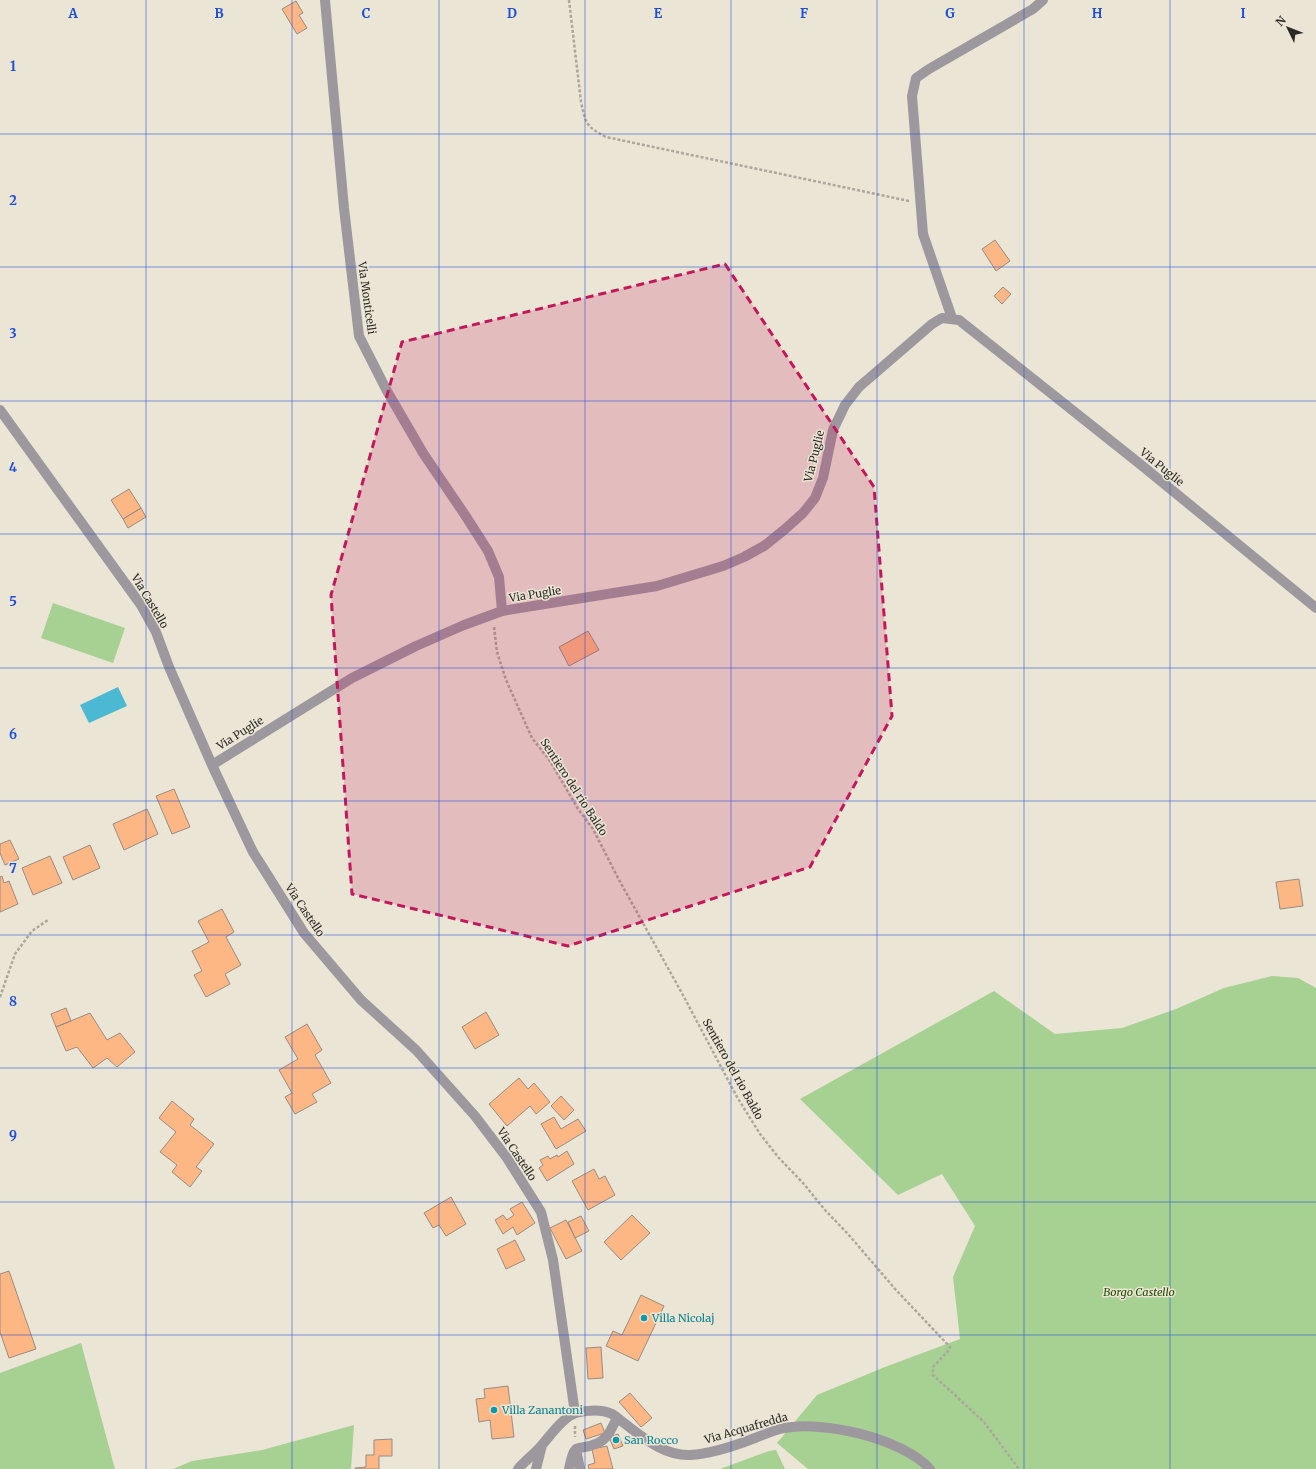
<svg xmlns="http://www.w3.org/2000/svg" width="1316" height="1469" font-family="Merriweather,serif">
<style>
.green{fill:#a7d192}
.water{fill:#4ab9d1}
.building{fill:#fdb784;stroke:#988c83}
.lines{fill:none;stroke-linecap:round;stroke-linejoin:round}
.path{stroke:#aba79b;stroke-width:2.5;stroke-dasharray:3 2;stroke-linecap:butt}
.minor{stroke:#9d989e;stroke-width:10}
.marked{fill:#c2185b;fill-opacity:0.2;stroke:#c2185b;stroke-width:3;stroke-dasharray:8 5;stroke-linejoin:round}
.grid{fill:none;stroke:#1d4ed8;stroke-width:1;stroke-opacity:0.55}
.culture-dot{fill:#0f9aa8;stroke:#ebe5d6;stroke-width:1.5}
.labels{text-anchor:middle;stroke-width:3;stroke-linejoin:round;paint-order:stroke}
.street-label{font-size:11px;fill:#2b2923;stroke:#ebe5d6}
.park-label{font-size:11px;font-style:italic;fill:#224b01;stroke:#ebe5d6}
.culture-label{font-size:11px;fill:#0d838f;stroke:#ebe5d6;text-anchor:start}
.grid-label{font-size:13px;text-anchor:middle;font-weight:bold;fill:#1d4ed8;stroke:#ebe5d6;stroke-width:3;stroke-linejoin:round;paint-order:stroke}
</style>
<rect width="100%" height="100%" fill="#ebe5d6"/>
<path class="green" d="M53,603l72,25 -12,35 -72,-25z
M1272,976l26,2 18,10v481h-508l-31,-26 40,-48 68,-28 75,-28 -7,-62 22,-51 -33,-52 -44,21 -98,-96 194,-108 61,43 67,-6 54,-19 48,-21z
M81,1343l34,126h-115v-96z
M354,1425l-3,44h-178l19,-8 70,-11z
M776,1450l9,19h-65l49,-18z"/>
<path class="water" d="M118,687l9,19 -38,17 -9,-18z"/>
<path class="building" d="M296,1l7,12 -4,2 8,13 -10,6 -15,-25z
M995,240l15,21 -14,10 -14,-22z
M1003,287l8,7 -9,10 -8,-8z
M129,489l12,19 -18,11 -12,-19z
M141,508l5,9 -18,11 -5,-9z
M588,631l11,19 -30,16 -10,-19z
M174,789l16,38 -18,7 -16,-38z
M147,809l11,25 -34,16 -11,-26z
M10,840l9,19 -14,6 -5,-12v-9z
M90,845l10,23 -27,12 -10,-23z
M50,856l12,27 -29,12 -11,-27z
M2,876l2,7 5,-2 9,23 -18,8v-35z
M1299,879l4,27 -23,3 -4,-27z
M222,909l12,23 -8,5 15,28 -16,9 5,10 -24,13 -12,-22 8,-4 -10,-20 17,-9 -11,-21z
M66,1008l5,13 -15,6 -5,-13z
M486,1012l13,23 -24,14 -13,-22z
M90,1013l17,27 13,-7 15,19 -18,15 -10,-9 -14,10 -16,-21 -11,4 -10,-24z
M307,1024l15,26 -7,5 16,28 -19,11 5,8 -22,12 -10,-17 7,-4 -13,-23 19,-11 -13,-22z
M519,1078l9,11 6,-6 16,19 -14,12 -6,-8 -23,20 -18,-22z
M561,1096l13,14 -10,10 -13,-14z
M172,1101l22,18 -4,6 24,19 -18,23 6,4 -12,16 -18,-15 5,-7 -17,-13 16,-20 -17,-14z
M554,1117l7,12 17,-10 8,12 -30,18 -15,-25z
M567,1151l7,13 -27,17 -8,-13 4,-3 -3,-5 8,-4 2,3 7,-4 1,2z
M594,1169l5,10 6,-3 10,19 -27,15 -16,-29z
M451,1197l15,27 -20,12 -7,-11 -6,3 -9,-15z
M522,1202l13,21 -18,12 -4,-8 -10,7 -8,-14 8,-5 4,5 7,-5 -4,-6z
M632,1215l18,18 -29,27 -17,-18z
M581,1216l8,15 -14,7 -7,-16z
M566,1220l16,31 -16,8 -16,-31z
M515,1240l10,20 -19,9 -9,-20z
M9,1271l27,78 -27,9 -9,-26v-58z
M641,1295l23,11 -26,55 -32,-15 7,-15 9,4z
M601,1347l2,31 -15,1 -2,-31z
M508,1386l6,51 -22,2 -2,-19 -11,2 -3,-23 9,-1 -1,-9z
M630,1393l22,25 -11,9 -22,-25z
M601,1423l4,10 -19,6 -3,-9z
M618,1434l5,12 -9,3 -5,-12z
M392,1439v17h-13v13h-24v-1l11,-1v-12h8v-15z
M607,1446l6,23h-24l-1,-4 7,-2 -3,-14z"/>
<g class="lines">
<path class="path" d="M569,0l12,102c5,23 5,24 25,35l303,64
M494,627l3,25 9,28 26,58 18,23 28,48 15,20 25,49 66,119 53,100 23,37 19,24 24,25 22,27 23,24 48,56 54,57 -1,3 -16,17v8l51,47 35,47
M0,997l15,-43 17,-23 16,-11
M575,1426v11"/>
<path class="minor" d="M325,0l19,208 15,128 28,55 36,62 42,62 23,36 11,26 3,34
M952,318l-29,-84 -11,-138 4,-18 13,-9 104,-60 10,-9
M0,410l141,195 15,27 13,35 43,98 41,87 51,81 57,67 55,50 59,66 32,42 34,54 12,48 22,153
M212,765l140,-87 64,-32 48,-21 38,-14 155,-25 66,-20 21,-9 20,-11 20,-16 19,-17 12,-15 8,-20 10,-48 12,-25 14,-18 73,-63 10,-6 17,2 181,144 176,144
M576,1449l4,20
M518,1469c7,-8 16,-15 23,-23 9,-10 22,-29 35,-33 11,-3 26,-4 36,1 4,2 8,6 12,9 20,15 40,33 66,32 20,-1 47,-10 65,-17 8,-3 17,-7 25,-9 40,-10 122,9 150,40
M536,1469l6,-24
M569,1469c6,-30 7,-16 29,-26 10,-4 14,-16 19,-25"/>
</g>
<path class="marked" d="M725,264l149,223 18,229 -82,151 -242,79 -216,-52 -21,-299 71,-253z"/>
<path class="grid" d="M146,0v1469M292,0v1469M439,0v1469M585,0v1469M731,0v1469M877,0v1469M1024,0v1469M1170,0v1469M0,134h1316M0,267h1316M0,401h1316M0,534h1316M0,668h1316M0,801h1316M0,935h1316M0,1068h1316M0,1202h1316M0,1335h1316"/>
<g class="culture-dot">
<circle cx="644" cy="1318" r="4"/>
<circle cx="494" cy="1410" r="4"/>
<circle cx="616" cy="1440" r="4"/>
</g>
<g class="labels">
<g class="street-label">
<text transform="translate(367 298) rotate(82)" y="4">Via Monticelli</text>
<text transform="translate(814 456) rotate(-76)" y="4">Via Puglie</text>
<text transform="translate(1162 467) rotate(39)" y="4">Via Puglie</text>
<text transform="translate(535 594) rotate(-9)" y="4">Via Puglie</text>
<text transform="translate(150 601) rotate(59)" y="4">Via Castello</text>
<text transform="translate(240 733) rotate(-32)" y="4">Via Puglie</text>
<text transform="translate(574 787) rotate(57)" y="4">Sentiero del rio Baldo</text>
<text transform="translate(305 910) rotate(56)" y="4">Via Castello</text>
<text transform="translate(733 1069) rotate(61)" y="4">Sentiero del rio Baldo</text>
<text transform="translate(517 1154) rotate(56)" y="4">Via Castello</text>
<text transform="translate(746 1428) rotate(-16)" y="4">Via Acquafredda</text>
</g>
<g class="park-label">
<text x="1139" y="1296">Borgo Castello</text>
</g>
<g class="culture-label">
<text x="652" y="1322">Villa Nicolaj</text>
<text x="502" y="1414">Villa Zanantoni</text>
<text x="624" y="1444">San Rocco</text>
</g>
</g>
<g class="grid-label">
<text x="73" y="18">A</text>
<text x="219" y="18">B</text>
<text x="366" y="18">C</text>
<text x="512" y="18">D</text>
<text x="658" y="18">E</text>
<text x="804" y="18">F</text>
<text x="950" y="18">G</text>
<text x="1097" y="18">H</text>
<text x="1243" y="18">I</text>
<text x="13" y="71">1</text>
<text x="13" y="205">2</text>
<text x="13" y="338">3</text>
<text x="13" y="472">4</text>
<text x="13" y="606">5</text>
<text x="13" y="739">6</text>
<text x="13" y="873">7</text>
<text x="13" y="1006">8</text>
<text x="13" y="1140">9</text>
</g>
<g transform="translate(1288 28) rotate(313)" stroke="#ebe5d6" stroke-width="3" paint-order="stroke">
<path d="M0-3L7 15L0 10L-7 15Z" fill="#2b2923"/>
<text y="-6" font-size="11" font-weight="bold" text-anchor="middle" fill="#2b2923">N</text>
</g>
</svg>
